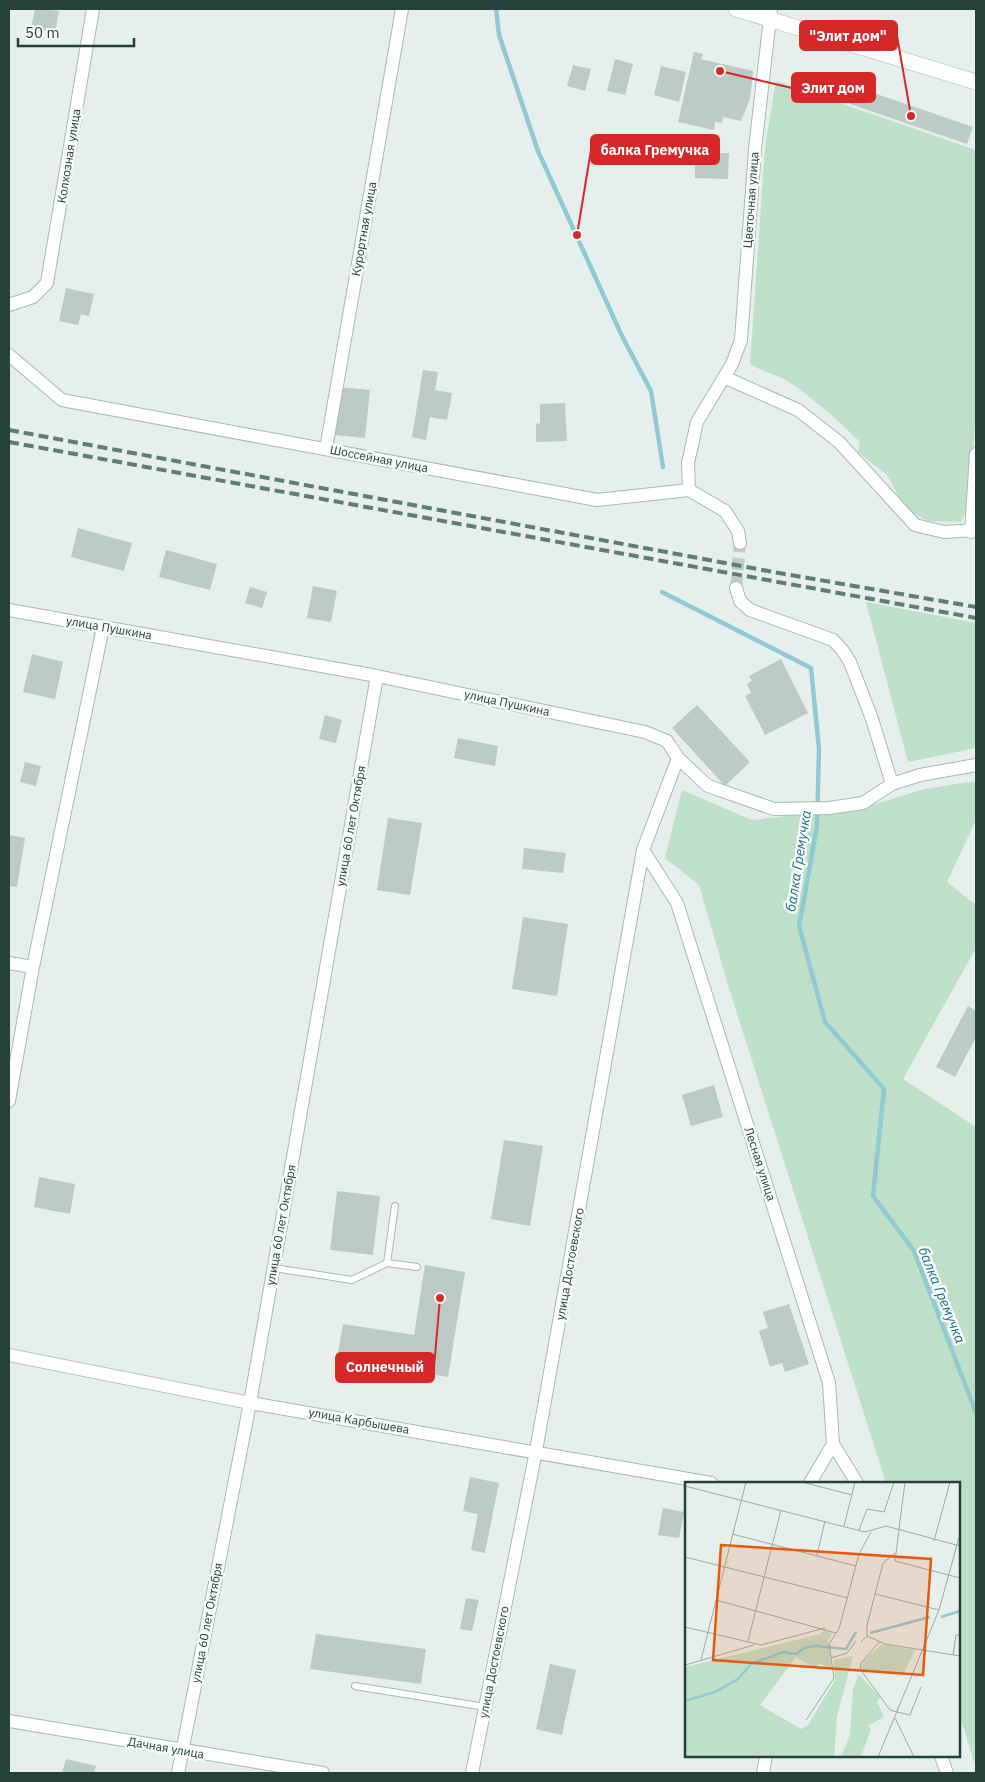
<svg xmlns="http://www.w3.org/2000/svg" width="985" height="1782" font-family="'IBM Plex Sans',sans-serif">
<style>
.green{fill:#bfe0c8}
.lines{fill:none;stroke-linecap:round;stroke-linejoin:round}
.stream{stroke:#8ec9d4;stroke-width:4.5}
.building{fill:#bbcac4}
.minor-tunnel{stroke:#bfccc8;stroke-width:12;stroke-dasharray:12 6;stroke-linecap:butt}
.service-casing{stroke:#a8b8b2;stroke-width:8}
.minor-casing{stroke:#a8b8b2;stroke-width:14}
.secondary-casing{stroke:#a4bbb3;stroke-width:16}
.service{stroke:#fff;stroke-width:6}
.minor{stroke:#fff;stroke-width:12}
.secondary{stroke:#fff;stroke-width:15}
.rail{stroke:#5f7d75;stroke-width:4;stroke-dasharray:10 5;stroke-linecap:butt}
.labels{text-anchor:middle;stroke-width:5;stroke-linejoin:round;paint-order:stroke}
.street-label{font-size:12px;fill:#24423a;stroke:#f7fbf9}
.water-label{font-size:14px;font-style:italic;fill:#1c6f80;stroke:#f7fbf9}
.inset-river{fill:none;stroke:#8ec9d4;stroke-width:2.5}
.inset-road{fill:none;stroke:#98aaa4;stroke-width:1}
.view{fill:#e8590c;fill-opacity:0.15;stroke:#e8590c;stroke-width:2.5}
.inset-edge{fill:none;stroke:#24423a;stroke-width:2.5}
.leader{fill:none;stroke:#d62828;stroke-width:2}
.callout-dot{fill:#d62828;stroke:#f7fbf9;stroke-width:2}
.callout{fill:#d62828;stroke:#d62828;stroke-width:2}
.callout-label{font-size:14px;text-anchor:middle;font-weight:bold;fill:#fff}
</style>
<rect width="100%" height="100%" fill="#e6efeb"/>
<path class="green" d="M776,81l200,69v258l-6,95 -9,19 -34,-1 -22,-12 -18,-34 -29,-23 2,-10c-22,-22 -46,-43 -71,-60 -11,-7 -26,-10 -39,-18l15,-217z
M866,602l110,21v125l-68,14z
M976,781v39l-29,62 29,23v43l-73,131 73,48v641l-17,-55v-230h-73l-158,-498 -29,-100 -34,-27 17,-68 70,30 114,-13 58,-18z"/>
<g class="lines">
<path class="stream" d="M496,9l3,26 39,116 84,185 29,55 12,76
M662,592l149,76 8,81 -2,77 -18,100 26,96 59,67 -11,107 41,55 62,162"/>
</g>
<path class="building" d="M35,9l24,2 -4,22 -24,-5z
M694,52l9,2 -2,5 52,12 -3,28 -9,22 -18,-4 -1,6 -7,-1 -1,8 -36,-8z
M615,59l18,5 -8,31 -18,-4z
M573,65l18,4 -6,22 -18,-5z
M661,66l25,6 -7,30 -25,-7z
M856,87l117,40 -6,17 -117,-40z
M695,153h34l-1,26 -33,-1z
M66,288l28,6 -5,22 -8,-2 -3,11 -19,-4z
M423,370l15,2 -3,18 17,3 -5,27 -17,-3 -4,23 -14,-3z
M339,387l31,3 -5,48 -31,-3z
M565,403l2,38 -31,1v-18l4,-1v-19z
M78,528l54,15 -8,28 -53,-14z
M166,550l51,14 -7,26 -51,-13z
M313,586l24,5 -6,31 -24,-4z
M250,587l17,5 -5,16 -17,-5z
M32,654l31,8 -8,37 -32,-7z
M781,659l27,54 -43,22 -20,-39 6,-3 -4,-9 5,-3 -3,-5z
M697,705l53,57 -25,24 -53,-58z
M325,715l17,5 -6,23 -17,-4z
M458,738l40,8 -3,20 -41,-8z
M25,762l16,4 -5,20 -16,-4z
M388,818l34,5 -12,72 -33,-5z
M9,835l16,3 -8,49 -8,-1z
M524,848l42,5 -3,20 -41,-4z
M523,917l45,7 -11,72 -45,-7z
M968,1006l8,5v26l-21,40 -19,-10z
M714,1085l9,32 -32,9 -9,-31z
M504,1140l39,6 -13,80 -39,-7z
M39,1177l36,7 -5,30 -36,-7z
M337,1191l43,5 -7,59 -43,-5z
M425,1265l40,7 -17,105 -111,-18 6,-35 71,11z
M789,1304l20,60 -24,8 -3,-9 -12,4 -11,-36 9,-3 -5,-16z
M470,1477l29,6 -14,70 -14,-3 7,-36 -15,-3z
M663,1508l21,4 -5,26 -21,-3z
M466,1598l13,2 -7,31 -12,-2z
M316,1634l110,15 -5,35 -111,-15z
M550,1664l26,6 -14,65 -26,-6z
M66,1759l30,7 -2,7h-32z"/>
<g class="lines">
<path class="minor-tunnel" d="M736,588l4,-45"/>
<g class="service-casing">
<path id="service" d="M387,1263l30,4
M274,1268l78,12 35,-17 8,-57
M355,1686l130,21"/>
</g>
<g class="minor-casing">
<path id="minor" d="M9,305l24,-8 14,-14 46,-274
M9,355l53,45 535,100 92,-10 36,21 13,20 2,12
M724,377l74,33 41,32 76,83 29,7 32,-2
M326,449l76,-440
M689,490l-1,-27 9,-41 35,-58 9,-24 14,-191 16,-140
M971,532l5,-78
M736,588l4,13 10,9 83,30 10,11 7,11 22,57 20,65
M9,610l368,66 268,56 22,9 11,17 30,28 66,23 55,-1 34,-5 29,-19 28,-9 56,-10
M643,850l34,53 152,480 4,61 -23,39
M9,963l24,4
M9,1101l24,-134 70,-340
M9,1355l241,48 461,80
M833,1444l24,39
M9,1721l314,52
M941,1756l6,17
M178,1773l72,-370 127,-727
M472,1773l64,-322 107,-601 35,-92
M763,1773l3,-17"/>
</g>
<g class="secondary-casing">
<path id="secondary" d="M736,9l240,73"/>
</g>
<use href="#service" class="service"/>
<use href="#minor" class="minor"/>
<use href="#secondary" class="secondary"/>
<path class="rail" d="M9,430l770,143 197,34
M9,442l967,176"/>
</g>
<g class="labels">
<g class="street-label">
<text transform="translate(69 156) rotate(-81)" y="4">Колхозная улица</text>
<text transform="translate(751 200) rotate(-86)" y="4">Цветочная улица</text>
<text transform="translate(364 229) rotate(-80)" y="4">Курортная улица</text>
<text transform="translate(379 459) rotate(11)" y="4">Шоссейная улица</text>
<text transform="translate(109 628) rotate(10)" y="4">улица Пушкина</text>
<text transform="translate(507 703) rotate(12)" y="4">улица Пушкина</text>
<text transform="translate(351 826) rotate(-80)" y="4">улица 60 лет Октября</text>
<text transform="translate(760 1164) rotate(72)" y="4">Лесная улица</text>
<text transform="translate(281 1225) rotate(-80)" y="4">улица 60 лет Октября</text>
<text transform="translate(570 1264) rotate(-80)" y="4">улица Достоевского</text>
<text transform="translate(359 1421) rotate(10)" y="4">улица Карбышева</text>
<text transform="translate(207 1623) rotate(-79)" y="4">улица 60 лет Октября</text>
<text transform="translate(494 1662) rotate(-79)" y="4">улица Достоевского</text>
<text transform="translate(166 1748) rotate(10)" y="4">Дачная улица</text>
</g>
<g class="water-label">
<text transform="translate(798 861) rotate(-81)" y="5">балка Гремучка</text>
<text transform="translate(942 1295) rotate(68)" y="5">балка Гремучка</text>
</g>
</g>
<g transform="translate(685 1482)">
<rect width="275" height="275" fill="#e6efeb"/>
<path d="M139,148l8,3 -4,8 3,27 -12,-5 -4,5 -19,-11 -36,48 41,24 7,-4 27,-45 -1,-20 19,-4 -16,60 -3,41h-149v-90l136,-33zM197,162l33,6 -12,25 -42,-7 2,-7zM174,192l21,23 -3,5 7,15 -16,9 3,3 -10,28h-20l9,-22 3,-46z" fill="#bfe0c8"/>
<path class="inset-river" d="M256,135l19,-6M185,151l60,-16M0,219l30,-9 23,-13 13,-15 32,-12 13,2 8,-6 11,-2 31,3 10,-17"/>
<path class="inset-road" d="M117,0l50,13M220,0l-10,79 65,17M0,4l180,46 21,-6 74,20M159,44l11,-44M174,48l8,-21 17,3 10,-30M47,52l124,32M249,59l16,-59M132,73l8,-34M0,75l163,41M190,112l64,16M31,118l120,33M0,145l76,18 64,-17M182,154l18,8 75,12M63,159l33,-131M176,160l6,-6v-11l16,-62 12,-10M268,173l3,-20h4M146,176l16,-5 9,-12M16,178l45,-178M0,183l69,-20M175,187l30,41 7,2 13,3 11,-28M175,187l1,-6 19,-22M175,187l34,5M210,236l19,39M121,238l28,-42 -5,-34 10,-15 20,-75 12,-22M193,275l61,-147 21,-76"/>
<path class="view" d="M36,63l210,14 -8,116 -210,-15z"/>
<rect width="275" height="275" class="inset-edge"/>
</g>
<path class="leader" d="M911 116L897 36M720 71L792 88M577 235L591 150M440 1298L434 1367"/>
<g class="callout-dot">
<circle cx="911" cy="116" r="5"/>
<circle cx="720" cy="71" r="5"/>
<circle cx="577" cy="235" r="5"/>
<circle cx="440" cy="1298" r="5"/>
</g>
<g class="callout">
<rect x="800" y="21" width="97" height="29" rx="5"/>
<rect x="792" y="73" width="83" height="29" rx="5"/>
<rect x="591" y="135" width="128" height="29" rx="5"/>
<rect x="336" y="1353" width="98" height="29" rx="5"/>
</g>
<g class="callout-label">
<text x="848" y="41">"Элит дом"</text>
<text x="833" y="93">Элит дом</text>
<text x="655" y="155">балка Гремучка</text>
<text x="385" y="1372">Солнечный</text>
</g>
<rect width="985" height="1782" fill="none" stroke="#24423a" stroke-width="20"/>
<path d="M18 38v8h116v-8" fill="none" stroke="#24423a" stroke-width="2.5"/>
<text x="25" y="38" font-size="15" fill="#24423a" stroke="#f7fbf9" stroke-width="4" paint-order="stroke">50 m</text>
</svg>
